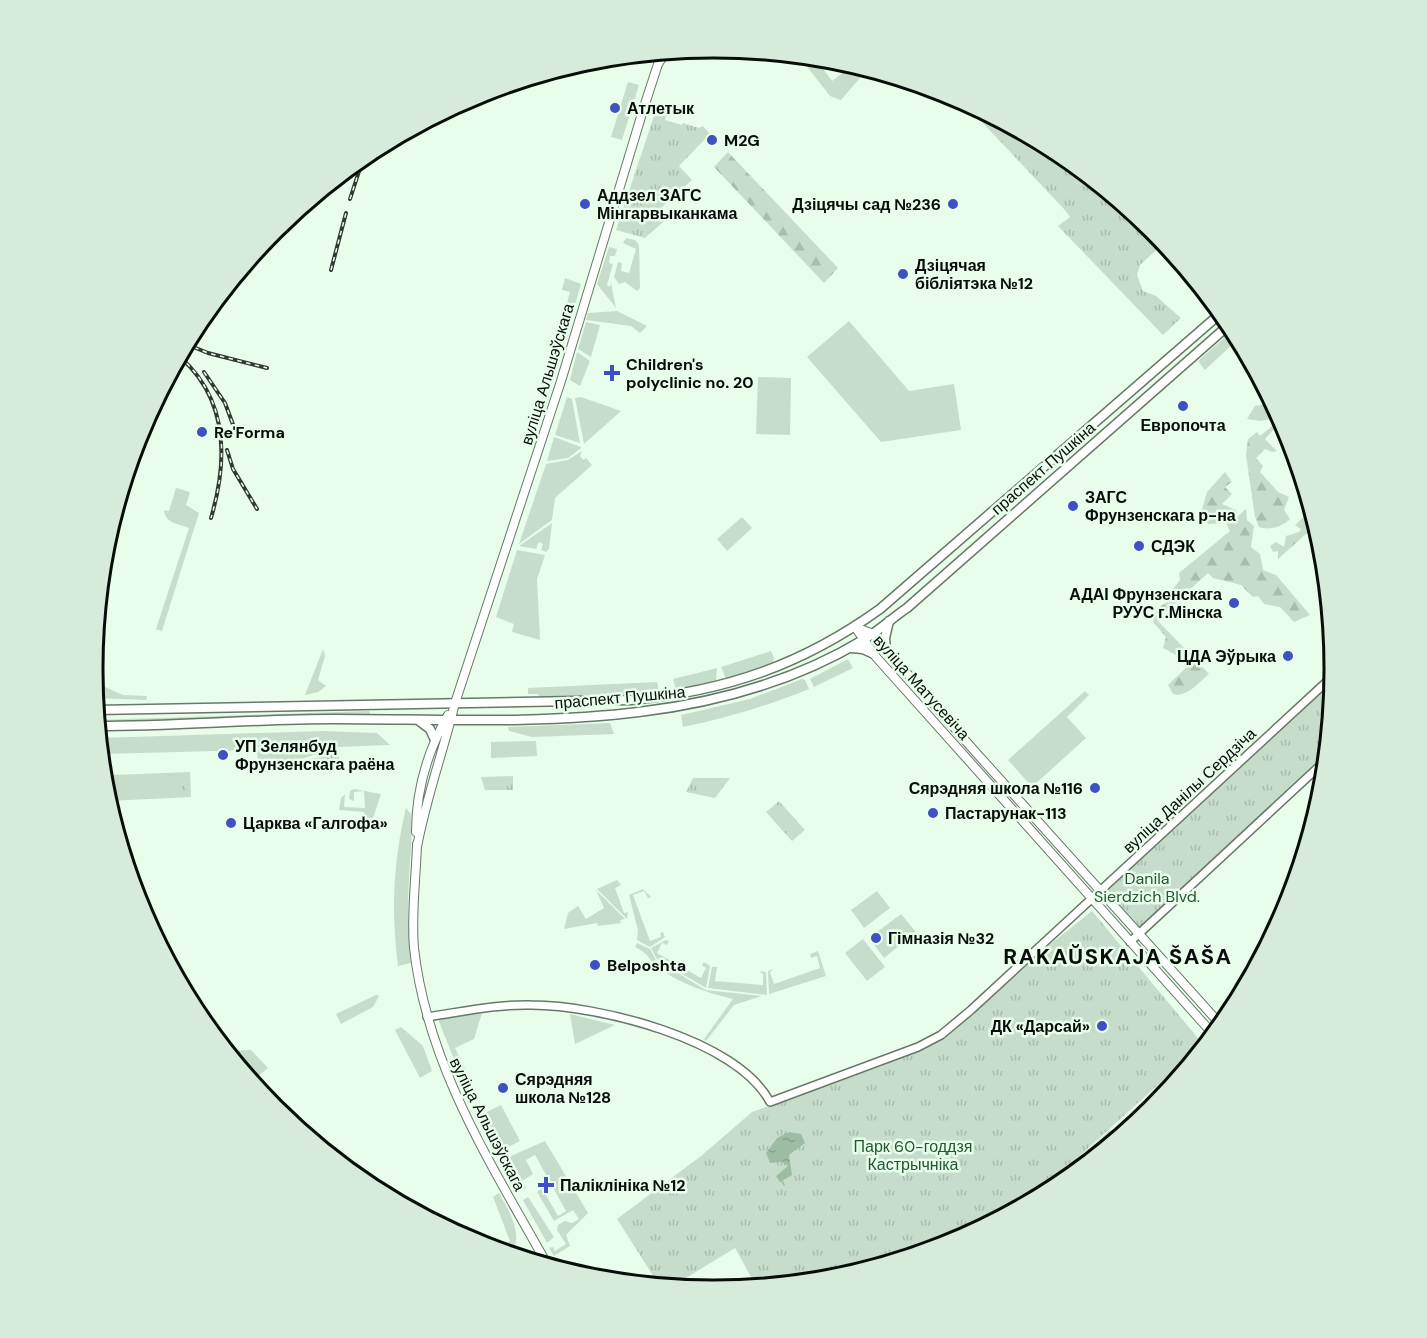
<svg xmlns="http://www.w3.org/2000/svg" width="1427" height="1338" font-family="'DM Sans',sans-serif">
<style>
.grass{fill:#c7ddcb}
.forest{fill:url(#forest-firs)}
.park{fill:url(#park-tufts)}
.water{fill:url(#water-ripples)}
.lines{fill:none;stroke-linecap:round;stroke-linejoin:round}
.stream{stroke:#9cbda2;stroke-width:1.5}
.tertiary-casing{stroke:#667969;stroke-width:10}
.secondary-casing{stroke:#667969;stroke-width:10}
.primary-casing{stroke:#667969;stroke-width:11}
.tertiary{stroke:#fff;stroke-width:7}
.secondary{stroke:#fff;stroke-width:8}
.primary{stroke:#fff;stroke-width:8}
.rail-casing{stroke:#313a32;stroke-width:4}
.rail{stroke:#e8feeb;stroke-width:1.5;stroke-dasharray:4.5;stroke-linecap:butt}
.poi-dot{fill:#3e50c3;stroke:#e8feeb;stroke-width:2}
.labels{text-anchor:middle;stroke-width:5;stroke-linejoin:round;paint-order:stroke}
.poi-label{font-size:16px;font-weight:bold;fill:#070d08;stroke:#e8feeb;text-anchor:start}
.street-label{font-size:16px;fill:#070d08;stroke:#e8feeb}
.park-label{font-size:16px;fill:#225631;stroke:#e8feeb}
.district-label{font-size:22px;font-weight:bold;letter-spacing:1.5px;fill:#070d08;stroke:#e8feeb}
.rim{fill:none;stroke:#070d08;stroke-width:3}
</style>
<defs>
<pattern id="forest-firs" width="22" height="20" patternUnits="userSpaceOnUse" patternTransform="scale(1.5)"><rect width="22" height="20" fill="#c7ddcb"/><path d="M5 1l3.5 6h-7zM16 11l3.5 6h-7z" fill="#a9bcad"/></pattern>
<pattern id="park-tufts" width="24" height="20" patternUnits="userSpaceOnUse" patternTransform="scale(1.5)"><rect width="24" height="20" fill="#c7ddcb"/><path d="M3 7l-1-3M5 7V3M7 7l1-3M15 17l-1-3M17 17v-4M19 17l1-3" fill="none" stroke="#a9bcad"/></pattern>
<pattern id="water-ripples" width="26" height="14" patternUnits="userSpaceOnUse" patternTransform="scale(1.5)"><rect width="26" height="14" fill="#9cbda2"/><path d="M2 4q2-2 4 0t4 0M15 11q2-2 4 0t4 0" fill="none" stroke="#85a18a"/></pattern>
</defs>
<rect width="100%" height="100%" fill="#e8feeb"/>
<path class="grass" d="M804,57l11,1 17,23 21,-16 7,3v10l-19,22 -11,-4 -29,-37z
M628,82l11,3 -17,55 -11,-3z
M626,238l9,2 4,5 1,43 -3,3 -12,-9 -6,2 -5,-7 4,-15 4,1 -1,8 8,2 7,-24 -13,-6z
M609,247l8,2 -2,7h-5l-1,7 4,1 -6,21 3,2 1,-4 5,25 -19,-24z
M565,278l16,6 -25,85 -7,1 21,-78 -8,-2z
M617,311l30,15 -7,7 -9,-7 -45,-6 2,-7z
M849,321l60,70 45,-7 7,46 -80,12 -74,-85z
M586,322l14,3 -9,32 -13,-8z
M1233,330l5,9 -33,31 -7,-9z
M577,352l13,9 -10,25 -10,-6z
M758,377l33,1 -1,57 -34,-1z
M567,397l5,2 8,44 -25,-8z
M581,397l40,14 -37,33 -9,-46z
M554,437l27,10v1l-13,10 -21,3z
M582,451l-2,5 3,4 3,-2 6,7 -37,33 -3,22 -33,24 27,-80 22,-4z
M176,488l14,4 -4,13 13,8 -37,118 -6,-2 33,-101c-11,-4 -24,-5 -25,-18l5,1z
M742,517l10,11 -25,23 -10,-12z
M552,523l-3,26 -3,3 -5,-2 2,-6 -4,-2 -3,7 -17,-3z
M517,550l28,5 -8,24 3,61 -28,-8 2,-8 -18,-7z
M323,649l2,7 -7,24 8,6 -8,6 -13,3z
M771,651l3,7 -2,6 -40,13 -6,2 -5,-12z
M848,659l5,9 -39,19 -4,-8z
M717,668l-1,13 -40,9 -3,-11z
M802,679l3,1 4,9c-42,17 -82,29 -126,38l-2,-12 69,-16z
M94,682l29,13 24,1 -1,4 -51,-2z
M657,682l2,9 -3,3 -106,5 -11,-2 -1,-3h-10v-6z
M1085,691l4,4 -22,22 19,21 -54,49 -24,-27z
M369,711l1,3c-91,4 -182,7 -272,8l-1,-2z
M610,723l4,11 -82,3 -23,-6 -1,-4z
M323,731l54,2 13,12 -51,2 -41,13 -40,7 -1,-17 -156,4 -2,-16z
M536,741l1,15 -46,2v-16z
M190,772l1,25 -83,4 -4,-13 7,-13z
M354,789l27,5 -8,24 -9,-1v-5l-25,-2 2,-12 4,-4 -1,13 21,1 -1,-17 -10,1v9l-5,-2 1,-8z
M406,808l5,6c2,22 -1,42 -2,65 -2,28 0,56 2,84l-13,3c-7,-54 -5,-104 8,-158z
M617,880l4,5 -6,3 9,25 4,-1 -1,7 -30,-30z
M643,889l8,8 -3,1 -4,-7 -11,4 17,46 11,-4 -1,-4 3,-1 2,5 -15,10 -13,-7 1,-10 -9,-35z
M596,890l29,29 -5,1 1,3 -23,3 -1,-3 -33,6 4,-16 10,-7 8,13 18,-11z
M877,891l13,17 -26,20 -13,-18z
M901,914l15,18 -32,26 -15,-20z
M863,939l22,28 -18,14 -22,-28z
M666,940l3,1 -2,4 -5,-2 -5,10 44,25 5,-10 -4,-3 2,-3 6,4 -4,22 -49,-29 -6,-11z
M637,943l13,6 6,11 50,30 56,6 -28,9 -28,36 -2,-2 29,-40c-26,-6 -51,-15 -74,-30 -10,-8 -8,-14 -24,-22z
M818,951l8,25 -57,18 -1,-23 6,-2 -4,3 4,12 46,-16 -3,-12 -6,2 -1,-4z
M712,967h5l-2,14 48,4v-11l-4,-3 7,1 1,23 -59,-7z
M376,995l3,1 -6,11 -32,17 -5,-10z
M482,1013l-8,26 -19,9 13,26 -7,3 -23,-58z
M570,1014l45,11 -40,19z
M401,1027l22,19 9,25 -12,7 -25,-48z
M251,1050l17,18 -16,13 -25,-30z
M501,1105l19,36 -18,9 2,3 -4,3 -24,-44 5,-2 2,4z
M1110,1130l7,8 -4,2 -13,1 -8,11 -4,1c-4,22 -37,36 -56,47z
M545,1141l43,72 -22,22 4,11 -16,10 -5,-8 4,-1 2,4 11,-7 -9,-14 1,-5 7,-4 7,2 7,-4 -6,-9 -19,11 -17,-29 5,-4 16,28 8,-5 -31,-56 -9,5 7,14 -11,7 4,7 -7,4 -14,-28 6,-8z
M499,1193c8,15 23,38 15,55l-8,4 -9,-3 13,-8 -17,-44z
M528,1197l26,40 -7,6 -24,-43z"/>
<path class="forest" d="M728,152l110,116 -14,15 -110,-116z
M1272,403l15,29 6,18 -19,-21 -9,10 12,12 -5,1 -7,-3 -9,9 7,8 -3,6 18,20 11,5 -5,13 6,9c-6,7 -21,12 -31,8l-4,-10 -9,-62 2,-16 9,-7 3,4 12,-10 4,-8 -16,3 -13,-2 8,-13z
M1225,472l7,10 -7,5 7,7 -10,10 14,6 1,7 9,-8 1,11 7,6 -3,21 9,7 3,16 13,5 34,40 -16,7 -14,-15 -16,-3 -6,-8 -5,1 -12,-12 -28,-7 -5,-5 -51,47 52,54c-11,9 -22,24 -36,20l-5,-9 19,-18 -7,-10 -17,-9 3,-11 -13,-15 4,-14 9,-5 -1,-4 15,-19 -1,-7 51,-42 -4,-8 -18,1 -7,-11 6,-21z
M1311,510l5,15 -38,34v-8l-5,1 -3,-6 6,-4 8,5 2,-11 13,-4 2,-3 -6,-4z"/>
<path class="park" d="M962,101l97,52 94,77 11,13 -24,22 -3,10 6,16 13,5 25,22 -18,17 -105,-109 12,-9 -6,-8z
M655,113l11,3 -1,4 17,5 1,-2 16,5 4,-2 7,8 -31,32 13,14 -31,28 8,9 -24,21 -29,-8z
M1333,680l-7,75 -186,174 -34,-40z
M339,752v19l-79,1z
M184,775l1,19 -23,1 -1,-19z
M513,776v14h-28l-4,-13z
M693,778h37l-15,20 -29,-6z
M779,801l26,29 -13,11 -26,-29z
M1092,911l111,133 -172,156 -80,43 -117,35 -78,8 -21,-38 -62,38 -14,-1 -42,-66 84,-63 51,-44 130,-46 63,-29 69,-64z"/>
<path class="water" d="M789,1132l12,2 4,9 -16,12 3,20 -12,7 -4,-6 12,-10 -6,-4 -12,1 -4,-10 11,-15z"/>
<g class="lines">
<path class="stream" d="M782,1181l2,4"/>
<g class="tertiary-casing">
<path id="tertiary" d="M1130,942l195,-181
M427,1017c34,-5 69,-13 104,-12 66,0 206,34 239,97l148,-55 23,-12 30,-25 363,-335"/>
</g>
<g class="secondary-casing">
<path id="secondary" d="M855,627l21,30 337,377
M855,627l18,7 98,113 250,278
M416,832c0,-42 11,-80 32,-117
M417,844c-1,35 -6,69 -3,104 13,117 77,216 133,316
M417,847c9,-49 26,-95 38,-144l106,-322 83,-274 14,-43 7,-11"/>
</g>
<g class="primary-casing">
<path id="primary" d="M851,648l12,1 11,5
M886,650l-1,-12 4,-17
M97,710l534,-10c95,-9 171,-35 249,-91l341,-296
M418,720l12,9 5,11
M98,726c79,0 157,-7 235,-7 179,0 371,17 530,-79 16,-9 29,-22 44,-32l323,-284"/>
</g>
<use href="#tertiary" class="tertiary"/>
<use href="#secondary" class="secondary"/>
<use href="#primary" class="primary"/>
<g class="rail-casing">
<path id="rail" d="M350,199l14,-43
M331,270l15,-57
M186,344l22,9 59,15
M180,357c49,43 48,103 31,161
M204,372l21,31 13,35
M227,450l6,19 24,40"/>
</g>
<use href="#rail" class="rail"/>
</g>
<g class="poi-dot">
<circle cx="615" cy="108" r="6"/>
<circle cx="712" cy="140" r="6"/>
<circle cx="585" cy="204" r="6"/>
<circle cx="953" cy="204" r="6"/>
<circle cx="903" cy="274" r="6"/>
<path d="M609 364h6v6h6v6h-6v6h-6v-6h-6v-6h6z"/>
<circle cx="1183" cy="406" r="6"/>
<circle cx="202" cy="432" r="6"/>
<circle cx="1073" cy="506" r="6"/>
<circle cx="1139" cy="546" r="6"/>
<circle cx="1234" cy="603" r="6"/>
<circle cx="1288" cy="656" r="6"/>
<circle cx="223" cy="755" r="6"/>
<circle cx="1095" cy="788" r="6"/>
<circle cx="933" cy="813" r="6"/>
<circle cx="231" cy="823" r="6"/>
<circle cx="876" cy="938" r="6"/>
<circle cx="595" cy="965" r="6"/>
<circle cx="1102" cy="1026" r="6"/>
<circle cx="503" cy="1088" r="6"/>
<path d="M543 1176h6v6h6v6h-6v6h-6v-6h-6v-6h6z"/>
</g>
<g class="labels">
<g class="poi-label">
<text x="627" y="114">Атлетык</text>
<text x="724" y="146">M2G</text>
<text x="597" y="201">Аддзел ЗАГС<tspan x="597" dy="18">Мінгарвыканкама</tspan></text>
<text x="941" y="210" text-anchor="end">Дзіцячы сад №236</text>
<text x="915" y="271">Дзіцячая<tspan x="915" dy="18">бібліятэка №12</tspan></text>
<text x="626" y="370">Children's<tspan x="626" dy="18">polyclinic no. 20</tspan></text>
<text x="1183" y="431" text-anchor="middle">Европочта</text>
<text x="214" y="438">Re'Forma</text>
<text x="1085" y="503">ЗАГС<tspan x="1085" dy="18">Фрунзенскага р-на</tspan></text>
<text x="1151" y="552">СДЭК</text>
<text x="1222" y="600" text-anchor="end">АДАІ Фрунзенскага<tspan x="1222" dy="18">РУУС г.Мінска</tspan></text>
<text x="1276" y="662" text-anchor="end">ЦДА Эўрыка</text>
<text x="235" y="752">УП Зелянбуд<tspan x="235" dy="18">Фрунзенскага раёна</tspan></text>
<text x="1083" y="794" text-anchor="end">Сярэдняя школа №116</text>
<text x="945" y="819">Пастарунак-113</text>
<text x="243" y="829">Царква «Галгофа»</text>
<text x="888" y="944">Гімназія №32</text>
<text x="607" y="971">Belposhta</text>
<text x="1090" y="1032" text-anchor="end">ДК «Дарсай»</text>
<text x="515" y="1085">Сярэдняя<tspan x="515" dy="18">школа №128</tspan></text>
<text x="560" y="1191">Паліклініка №12</text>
</g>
<g class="street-label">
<text transform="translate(547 374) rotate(-73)" y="6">вуліца Альшэўскага</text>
<text transform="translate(1043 468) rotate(-41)" y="6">праспект Пушкіна</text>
<text transform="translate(922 687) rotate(48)" y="6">вуліца Матусевіча</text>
<text transform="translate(620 697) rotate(-5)" y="6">праспект Пушкіна</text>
<text transform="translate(1189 790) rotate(-43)" y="6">вуліца Данілы Сердзіча</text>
<text transform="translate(488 1124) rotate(63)" y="6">вуліца Альшэўскага</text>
</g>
<g class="park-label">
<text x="1147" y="884">Danila<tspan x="1147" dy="18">Sierdzich Blvd.</tspan></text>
<text x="913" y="1152">Парк 60-годдзя<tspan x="913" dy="18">Кастрычніка</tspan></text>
</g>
<g class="district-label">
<text x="1118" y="964">RAKAŬSKAJA ŠAŠA</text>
</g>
</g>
<path d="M0 0H1427V1338H0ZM713 58H714A610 610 0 0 1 1324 668V670A610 610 0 0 1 714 1280H713A610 610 0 0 1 103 670V668A610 610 0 0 1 713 58Z" fill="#d6ebd9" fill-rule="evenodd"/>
<path class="rim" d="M713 58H714A610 610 0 0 1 1324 668V670A610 610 0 0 1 714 1280H713A610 610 0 0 1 103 670V668A610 610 0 0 1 713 58Z"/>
</svg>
